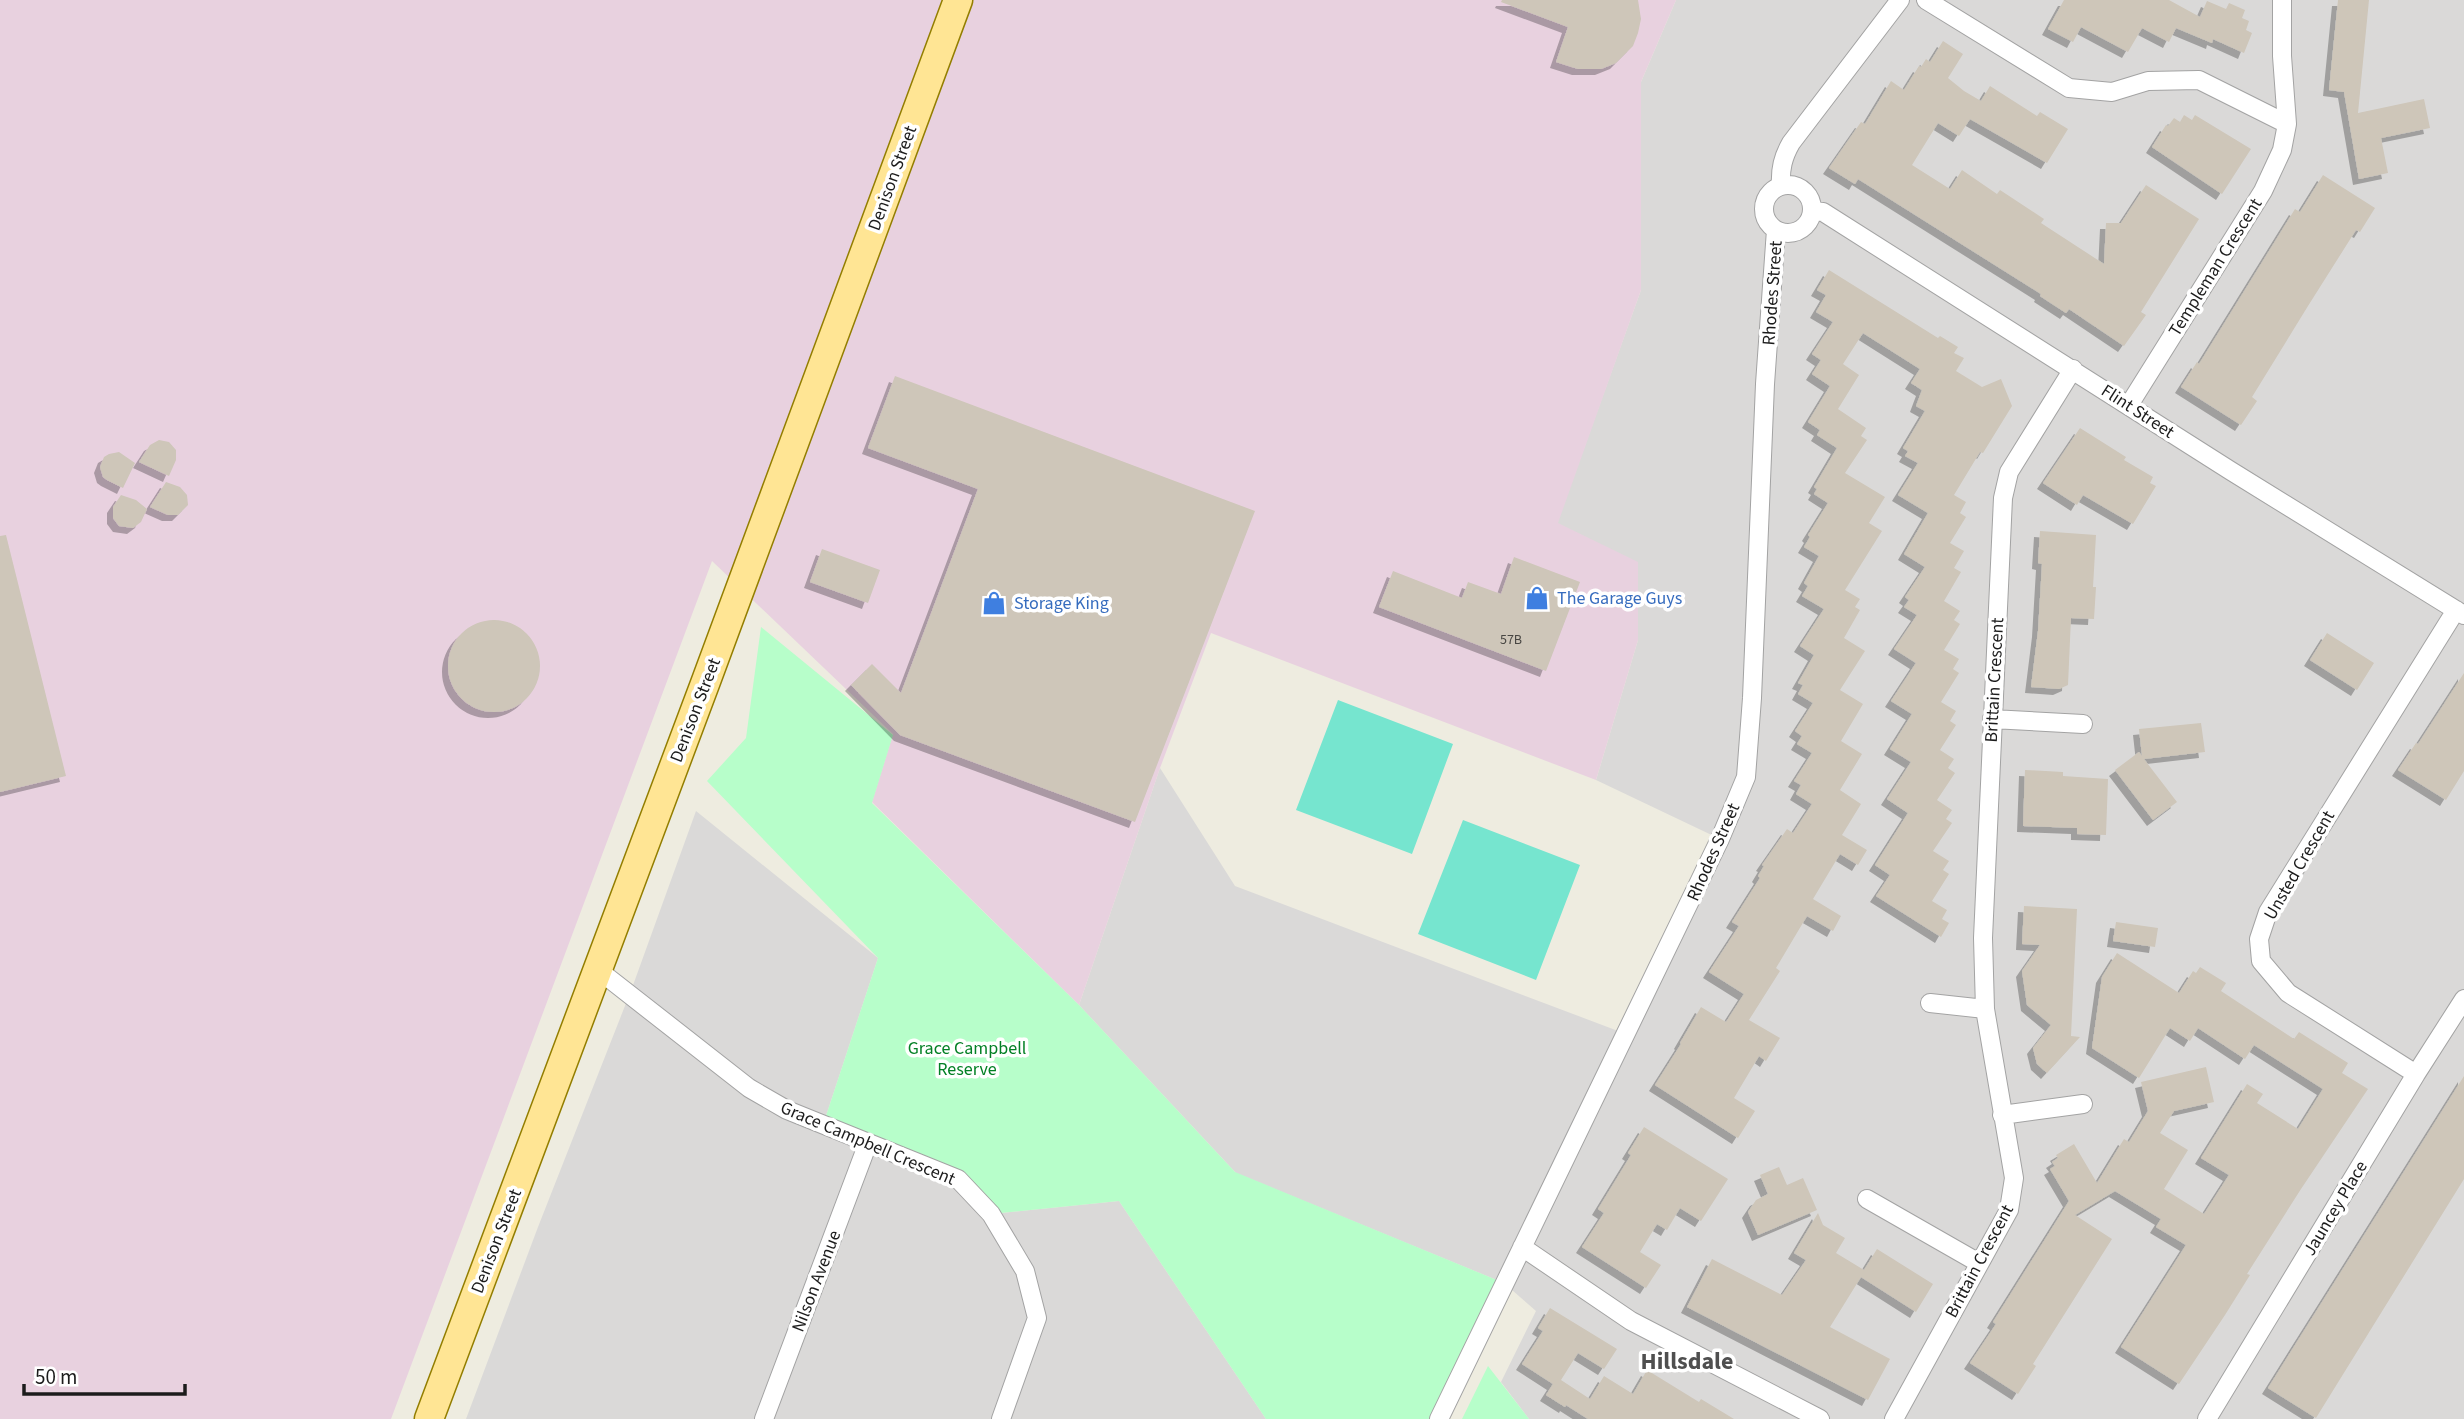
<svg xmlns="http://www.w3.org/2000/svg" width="2464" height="1419" font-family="'Source Sans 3',sans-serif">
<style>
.residential{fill:#dad9d8}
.industrial{fill:#e8d1df}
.park{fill:#b7feca}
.pitch{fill:#76e5cf}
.building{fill:#cec6b9;filter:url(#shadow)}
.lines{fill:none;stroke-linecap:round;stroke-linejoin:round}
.minor-casing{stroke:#a3a3a3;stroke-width:20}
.primary-casing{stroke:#937e00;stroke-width:31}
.minor{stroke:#fff;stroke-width:18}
.primary{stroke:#ffe594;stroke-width:28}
.labels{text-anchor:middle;stroke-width:7;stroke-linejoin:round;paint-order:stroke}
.number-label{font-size:14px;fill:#484643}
.street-label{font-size:18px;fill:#1c1c1c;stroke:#fff}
.shop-label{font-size:18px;fill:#366cbe;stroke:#fff;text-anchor:start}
.park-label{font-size:18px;fill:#038025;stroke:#fff}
.district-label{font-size:24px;font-weight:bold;fill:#4f4f4f;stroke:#fff}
</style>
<defs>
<filter id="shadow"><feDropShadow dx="-6" dy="6" stdDeviation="0" flood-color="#0004"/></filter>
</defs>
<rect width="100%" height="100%" fill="#eeece0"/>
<path class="residential" d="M1676,0h788v1419h-935l-28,-37 35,-71 -32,-28 -268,-110 -157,-168 81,-237 75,118 391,148 94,-195 -124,-59 42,-140 -81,-117 84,-233v-208z
M696,811l182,147 -55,167 135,54 34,35 127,-13 147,218h-800l72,-192 94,-239z"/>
<path class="industrial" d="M0,0h1676l-35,82v208l-83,233 80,39v78l-42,140 -385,-147 -51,135 -81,237 -207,-203 21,-68 -181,-173 -321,858h-391z"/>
<path class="park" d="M761,627l132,108 -21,68 207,202 156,167 269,111 -65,136h-173l-147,-218 -128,13 -33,-35 -135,-54 55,-167 -171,-177 39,-43z
M1488,1366l41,53h-67z"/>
<path class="pitch" d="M1338,700l115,44 -41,110 -116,-44z
M1463,820l117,45 -44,115 -118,-46z"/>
<path class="building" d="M1502,0h136l3,19 -3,14 -5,13 -17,17 -15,6h-23l-22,-7 12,-35 -67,-25z
M2064,0h105l31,17 7,-16 19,8 3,-6 16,7 -3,8 7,3 -3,9 6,3 -8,20 -31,-14 -1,4 -36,-15 -7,14 -27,-14 -14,24 -47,-25 -8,15 -25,-13z
M2338,0h31l-11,113 66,-14 6,29 -49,10 7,35 -29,6 -15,-87 -15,-2z
M1943,41l20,13 -15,24 16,13 17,10 9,-15 47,30 3,-4 28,17 -21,34 -77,-44 -11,17 -21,-13 -26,42 38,24 12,-19 35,24 3,-4 44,29 -3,4 63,41 2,-41h15l25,-38 53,34 -58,93 5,3 -22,31 -55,-37 -3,4 -26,-17 1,-2 -183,-115 -3,5 -26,-16 32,-46 4,2 26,-43 13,9 15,-24 2,1 5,-8 4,3z
M2184,115l8,5 3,-5 56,34 -29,45 -70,-47 14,-22 2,1 6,-8 6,4z
M2323,175l52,33 -15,24 -4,-2 -48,76 -56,91 5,4 -16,24 -60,-38 16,-25 2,2 96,-155 5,3z
M1829,270l109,68 2,-2 18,11 -4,6 10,5 -8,13 26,16 19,-8 11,27 -29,47 -3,-1 -26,43 12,7 -6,11 6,4 -16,26 14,8 -10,17 7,4 -17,29 16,10 -6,9 6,4 -16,26 15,9 -6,10 6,4 -18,29 15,9 -6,10 6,4 -16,25 14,9 -6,9 7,5 -18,27 15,10 -6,9 6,4 -19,28 16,10 -6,9 6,4 -17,27 15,9 -5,9 7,4 -8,14 -65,-41 14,-21 -15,-10 33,-52 -21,-14 24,-37 -21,-13 22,-35 -21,-13 25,-38 -22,-14 23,-34 -13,-8 5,-7 -4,-3 20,-30 -21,-13 24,-41 -30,-18 20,-32 -13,-7 3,-5 -5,-3 22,-37 -9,-5 6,-16 -11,-7 9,-14 -57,-36 -20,31 16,11 -21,34 28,19 -5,8 6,4 -22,33 40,24 -16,26 13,8 -37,59 15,9 -5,8 5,3 -16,28 21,13 -25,39 23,14 -22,37 21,13 -22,36 21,14 -19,31 25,15 -9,15 -18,-11 -27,45 28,17 -8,15 -26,-15 -31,52 4,3 -31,49 31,18 -14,23 -7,-5 -25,42 21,13 -17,27 -83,-53 26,-41 -1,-1 21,-36 25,15 18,-28 -35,-22 30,-46 -7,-4 28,-44 -2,-2 6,-10 -2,-1 25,-36 6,4 19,-29 -16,-10 5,-9 -7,-4 18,-28 -15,-9 5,-8 -7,-5 18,-28 -15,-9 5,-9 -5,-2 16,-28 -14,-9 24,-37 -22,-13 6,-10 -4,-3 15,-27 -15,-9 6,-10 -2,-2 20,-32 -14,-9 3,-5 -3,-2 23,-39 -20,-13 3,-5 -12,-8 22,-36 -18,-12 9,-14 -9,-6 21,-32 -17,-10 10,-17 -9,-5z
M895,376l360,135 -120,311 -235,-87 -49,-50 21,-21 29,29 77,-204 -110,-41z
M2080,428l46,29 -2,3 29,17 -3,6 6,3 -23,38 -50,-29 -6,10 -34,-22z
M159,440l10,2 7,8v10l-7,16 -30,-14 11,-17z
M119,452l16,11 -12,25 -16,-8 -4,-3 -3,-10 4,-10 5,-3z
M166,482l14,5 7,8 1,10 -10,10h-10l-18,-8z
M121,495l15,5 11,9 -6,13 -8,6 -14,-2 -6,-8v-11z
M2040,531l56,4 -3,52h3l-2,32 -23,-1 -3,67 -9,4 -28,-2 7,-56 4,-67 -4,-1z
M6,535l60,241 -66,16v-256z
M822,549l58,21 -12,33 -58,-21z
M1514,557l66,25 -34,89 -167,-64 14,-36 69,27 6,-16 33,12z
M448 666a46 46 0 1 1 92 0a46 46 0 1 1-92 0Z
M2327,633l47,30 -17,27 -47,-30z
M2464,673v98l-18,29 -48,-30 18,-27 2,1z
M2201,723l4,29 -61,7 33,43 -24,18 -38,-50 24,-18 3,4 -3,-27z
M2025,770l38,2v4l45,3 -2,56 -29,-1v-6l-54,-2z
M2024,906l53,3 -6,127 9,1 -33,36 -10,-9 -4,-16 18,-23 -24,-20 -5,-34 18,-26 -18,-1z
M2116,922l42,6 -3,19 -42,-6z
M2117,953l62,40 14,-22 3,2 4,-6 26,16 -5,8 73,48 5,-7 49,31 -6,10 26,16 -67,100 -54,85 3,1 -25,40 -46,69 -58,-37 65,-102 -30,-18 5,-8 -46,-28 -40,24 37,24 -79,125 3,2 -18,28 -48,-31 26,-39 -3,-2 76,-121 -19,-32 5,-3 -3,-4 6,-4 -2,-3 18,-11 23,39 27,-44 5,3 19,-31 -7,-29 65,-15 8,35 -40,9 -14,22 28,17 -24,39 40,25 25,-39 -28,-17 46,-74 16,10 -6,9 41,26 25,-40 -69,-44 -9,14 -47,-31 -8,13 -20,-13 -31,50 -47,-30 10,-71z
M2464,1076v103l-148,239 -48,-30z
M1644,1127l84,52 -27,42 -21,-13 -13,22 -10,-6 -17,28 21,13 -15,23 -64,-41 22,-34 -6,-4 33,-54 -3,-2z
M1779,1167l8,18 16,-7 14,32 -59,25 -10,-23 8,-12 12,-6 -8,-19z
M1818,1213l5,12 22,13 -9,15 28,17 13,-21 56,35 -17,28 -55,-35 -31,50 60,32 -22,41 -181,-93 25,-48 70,36 24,-35 -12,-7z
M1550,1308l67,41 -13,20 -26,-16 -17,27 29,19 14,-23 29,18 14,-24 52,32 2,-3 33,20h-146l-22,-14 -1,2 -19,-12 7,-11 -31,-20 21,-33 -5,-3z"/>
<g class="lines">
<g class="minor-casing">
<path id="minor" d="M1926,0l143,88 43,4 36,-11 51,-1 88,44
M1764 209a24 24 0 1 1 48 0a24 24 0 1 1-48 0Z
M1781,186c-1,-17 2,-29 10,-43l109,-143
M1812,211l11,1 408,259 233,144
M2129,405l134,-214 19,-41 5,-26 -5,-68v-56
M1992,719l91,5
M597,969l152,119 38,22 171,69 33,35 34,57 12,47 -36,101
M1930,1003l55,6
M2416,1074l-128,-81 -27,-32 -2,-22 9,-27 188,-302
M2002,1115l81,-11
M1867,1199l112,64
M1522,1247l109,74 189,98
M764,1419l104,-276
M1439,1419l281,-580 26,-62 6,-79 13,-314 11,-154
M1894,1419l115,-209 5,-32 -29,-169 -2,-71 20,-440 6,-26 64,-103
M2207,1419l209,-345 48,-75"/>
</g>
<g class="primary-casing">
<path id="primary" d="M429,1419l277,-738 252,-681"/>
</g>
<use href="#minor" class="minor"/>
<use href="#primary" class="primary"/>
</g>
<defs>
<g id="shop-bare" transform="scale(1.89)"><path d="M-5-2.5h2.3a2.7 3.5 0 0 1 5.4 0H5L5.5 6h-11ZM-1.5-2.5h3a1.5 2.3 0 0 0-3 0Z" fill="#3f7fe0" stroke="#fff" stroke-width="2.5" paint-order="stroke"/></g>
</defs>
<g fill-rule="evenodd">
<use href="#shop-bare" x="1537" y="598"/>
<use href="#shop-bare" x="994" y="603"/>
</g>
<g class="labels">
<g class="number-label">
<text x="1511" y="644">57B</text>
</g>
<g class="street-label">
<text transform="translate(892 178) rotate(-70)" y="6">Denison Street</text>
<text transform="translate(2215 267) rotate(-58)" y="6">Templeman Crescent</text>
<text transform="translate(1772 293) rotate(-86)" y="6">Rhodes Street</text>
<text transform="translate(2138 411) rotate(33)" y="6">Flint Street</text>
<text transform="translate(1994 680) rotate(-87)" y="6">Brittain Crescent</text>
<text transform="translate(695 710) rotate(-69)" y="6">Denison Street</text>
<text transform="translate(1713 852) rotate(-66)" y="6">Rhodes Street</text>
<text transform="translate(2299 865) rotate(-60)" y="6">Unsted Crescent</text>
<text transform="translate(868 1143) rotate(23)" y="6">Grace Campbell Crescent</text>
<text transform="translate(2335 1208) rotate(-59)" y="6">Jauncey Place</text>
<text transform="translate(496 1241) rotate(-69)" y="6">Denison Street</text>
<text transform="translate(1979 1261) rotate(-62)" y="6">Brittain Crescent</text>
<text transform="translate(816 1281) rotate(-69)" y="6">Nilson Avenue</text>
</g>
<g class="shop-label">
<text x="1557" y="604">The Garage Guys</text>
<text x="1014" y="609">Storage King</text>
</g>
<g class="park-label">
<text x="967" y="1054">Grace Campbell<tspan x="967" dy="21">Reserve</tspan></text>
</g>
<g class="district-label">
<text x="1687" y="1369">Hillsdale</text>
</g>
</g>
<path d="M24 1384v10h161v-10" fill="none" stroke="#1c1c1c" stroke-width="3.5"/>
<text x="35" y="1384" font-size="21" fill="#1c1c1c" stroke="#ffffff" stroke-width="5" paint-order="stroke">50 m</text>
</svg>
